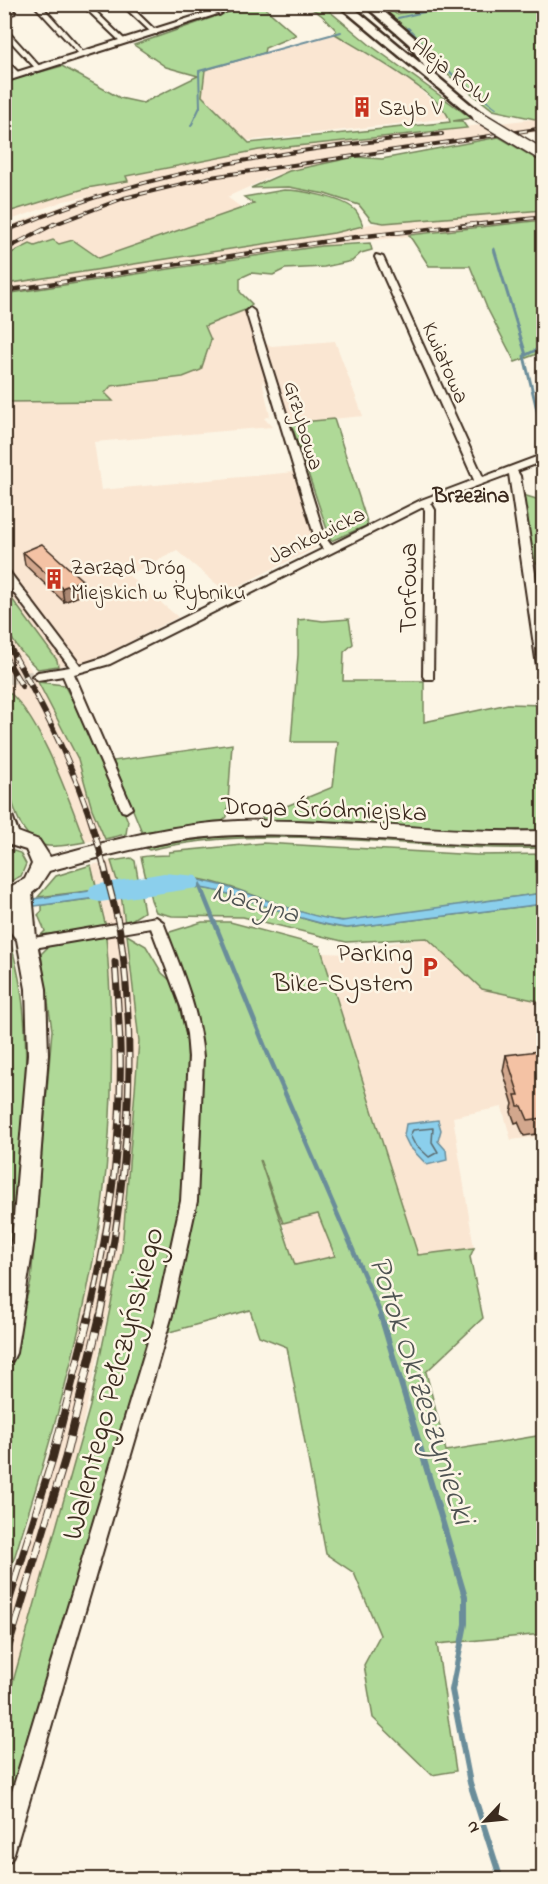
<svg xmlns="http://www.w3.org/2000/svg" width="548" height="1884" font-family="'Indie Flower',sans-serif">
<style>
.built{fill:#fae6d2}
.green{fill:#afd997;stroke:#75825a;stroke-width:1.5;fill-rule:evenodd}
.water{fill:#8bcfec;stroke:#6b8d9a;stroke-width:1.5}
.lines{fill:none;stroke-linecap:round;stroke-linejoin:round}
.shore{stroke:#5b6c70;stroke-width:1.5}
.stream-far3{stroke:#6b8d9a;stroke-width:2}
.stream-far2{stroke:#6b8d9a;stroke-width:3}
.stream-far1{stroke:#6b8d9a;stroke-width:4.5}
.stream{stroke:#6b8d9a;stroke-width:6}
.river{fill:#8bcfec;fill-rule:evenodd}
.street-tunnel{stroke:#d5ccbd;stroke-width:11;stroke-dasharray:11 6;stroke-linecap:butt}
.street-casing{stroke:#3b2a1e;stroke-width:4}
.secondary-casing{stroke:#3b2a1e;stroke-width:4}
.primary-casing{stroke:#3b2a1e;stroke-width:5}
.street{fill:#fcf5e5;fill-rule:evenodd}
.secondary{fill:#fcf5e5;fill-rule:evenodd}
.primary{fill:#fcf5e5;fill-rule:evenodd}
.rail-far4-casing{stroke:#3b2a1e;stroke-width:4}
.rail-far3-casing{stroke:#3b2a1e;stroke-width:4.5}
.rail-far2-casing{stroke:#3b2a1e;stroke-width:6}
.rail-far1-casing{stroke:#3b2a1e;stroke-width:7}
.rail-casing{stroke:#3b2a1e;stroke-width:8}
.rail-far4{stroke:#fcf5e5;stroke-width:2;stroke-dasharray:8;stroke-linecap:butt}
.rail-far3{stroke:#fcf5e5;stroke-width:3;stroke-dasharray:9;stroke-linecap:butt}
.rail-far2{stroke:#fcf5e5;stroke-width:4;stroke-dasharray:11;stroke-linecap:butt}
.rail-far1{stroke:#fcf5e5;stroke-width:4.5;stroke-dasharray:14;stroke-linecap:butt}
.rail{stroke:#fcf5e5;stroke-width:6;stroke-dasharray:18;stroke-linecap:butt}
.primary-bridge-casing{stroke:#3b2a1e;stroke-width:14;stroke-linecap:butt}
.primary-bridge{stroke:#fcf5e5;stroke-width:11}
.wall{fill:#d2a78d;stroke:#3b2a1e;stroke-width:1.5}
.shaded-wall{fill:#ab8873;stroke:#3b2a1e;stroke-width:1.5}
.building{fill:#f4c2a4;stroke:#3b2a1e;stroke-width:1.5}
.labels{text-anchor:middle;stroke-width:5;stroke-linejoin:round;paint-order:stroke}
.far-street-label{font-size:22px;fill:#3b2a1e;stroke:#fcf5e5}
.far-poi-label{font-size:22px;fill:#3b2a1e;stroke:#fcf5e5;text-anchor:start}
.far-neighbourhood-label{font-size:22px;font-weight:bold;fill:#3b2a1e;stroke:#fcf5e5}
.street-label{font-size:26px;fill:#3b2a1e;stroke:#fcf5e5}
.poi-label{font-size:26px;fill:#3b2a1e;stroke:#fcf5e5;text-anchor:end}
.water-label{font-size:27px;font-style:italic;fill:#4f5352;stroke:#fcf5e5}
.near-street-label{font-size:32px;fill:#3b2a1e;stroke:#fcf5e5}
.near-water-label{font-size:33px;font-style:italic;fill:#4f5352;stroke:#fcf5e5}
</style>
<rect width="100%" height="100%" fill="#fcf5e5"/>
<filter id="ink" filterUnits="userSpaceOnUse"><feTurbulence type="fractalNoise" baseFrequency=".0167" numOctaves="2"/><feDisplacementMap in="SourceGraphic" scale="12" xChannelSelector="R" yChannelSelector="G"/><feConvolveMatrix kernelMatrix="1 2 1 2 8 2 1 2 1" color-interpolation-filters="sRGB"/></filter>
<g filter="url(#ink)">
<path class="built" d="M335,34l77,48 38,36 -205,23 -43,-45 3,-26z
M543,118v13l-188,26 -80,18 -48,22 15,11 -136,48 -7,2 -26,-18 -14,4 -6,-4 -48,16v-16l8,-4h-8v-9l84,-31 -25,5 -59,21v-9l100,-32 151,-31z
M543,211v10l-222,25 -316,48 -1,-10 330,-51 36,-9z
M245,310l9,29 -1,1 19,6 63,-5 28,75 -72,7 -29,-43 8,36 -6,2 8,9 -178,15 7,48 193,-18 23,75 -91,45 -49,-41 -49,24 50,42 -84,43 -36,6 -1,-6 -52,-72 -1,-186 108,-1 -7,-8 6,-7 72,-9 18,-7 10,-30 -6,-14z
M4,622l47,83 27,54 14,50 13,30 -20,3 -41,-99 -33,-51 -6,-4z
M111,861l8,26 -22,3 -6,-25z
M121,895l18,146 -17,209 -49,217 -68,243v-111l55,-180 42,-192 11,-102v-108l-7,-90 -7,-29z
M427,938l55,51 60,13 1,134 -32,4 -9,-33 -49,10 21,131 -56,8 -95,-303 56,2 -2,-10z
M318,1214l17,42 -40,10 -12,-43z"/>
<path class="green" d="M251,5h3l-7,2 30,-2 -11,4 30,26 -31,13 -1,5 -59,17 -3,26 47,47 201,-21c-3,-25 -92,-74 -115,-88l1,-4c-10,-11 -19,-21 -34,-25h20l48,40 101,73 -18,3h9l5,7 -208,22 -133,26 2,5 -41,7 -82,25 -1,-131 58,-16 58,32 23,5 55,-27 -32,-9 -32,-22 80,-28 -93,28z
M374,5h12l10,9 59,-9h88v113l-8,1 -42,-9 -45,-35 -29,-31z
M499,137l44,26v47l-159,13 -12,-2 -13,-16 -34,-11 -36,-7 -38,1 38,-17 66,-14 27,2z
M284,190c17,0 58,8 70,19 5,4 7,11 9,17l-29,7 -329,51v-28l25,-12 5,2 18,-6 6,4 14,-4 26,18 155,-54 -10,-7z
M543,220v132l-28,10 -28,-54 -17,-42h-41l-20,-31z
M370,243l2,7 -11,3 -9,8 -28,6 -39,2 -12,6 -22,-2 -11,5v14l12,12 -7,6 -40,16 6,14 -10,30 -18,7 -72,9 -6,7 8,8 -108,1v-108l316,-48z
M334,419l34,106 -37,16 -40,-118z
M520,494l23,7v62h-11z
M4,588l53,72 1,6 -20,3c-31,-28 -34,-41 -34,-81z
M308,619l15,2 26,-2 4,25 -9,8 -1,29h81v41l84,-18 35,1v128l-27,1 -253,-12 -1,-6 71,-29 5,-45h-47l7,-87v-35z
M38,682l26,3 26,48 38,88 -2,13 -21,5 -13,-30 -14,-50z
M4,688c35,24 66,114 81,154 -13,2 -34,7 -46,2 -39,-21 -34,-115 -35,-156z
M232,744l-5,73 -7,6 -78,9 -29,-71z
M292,834l183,11 69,-1 -1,4c-130,4 -265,-28 -394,2l-5,-3 85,-12z
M263,843l214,12 66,-1v39l-192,28c-66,0 -132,-57 -199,-41l2,8c66,-12 128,33 193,40l196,-24v98l-61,-13 -55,-51 -81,4 -103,-25 -71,-1 -16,-4 -5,-12 -10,-43c11,-2 20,-2 28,-2v-3z
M5,848l15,5 6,11 -5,12 -16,8z
M131,858l4,3 9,51 -19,12 -4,-29 13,-2 -2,-8 -13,2 -8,-26z
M91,865l6,25 -59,7 18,-21z
M99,898l7,29 -65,8 4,-4 -7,-16 4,-4v-6z
M202,922h28l90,24 98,309 56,-7 -4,9 13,61 -57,54 20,79 97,-16v199l-106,10 19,127 -24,4 -59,-57 -9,-53 16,-30 -26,-62 -28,-19 -39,-207 -28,-11 -9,-26 -84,23 25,-117 12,-164 -10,-47 -28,-69 5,-4zM260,1160l23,63 35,-9 17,42 -40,9z
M4,934l4,2c35,101 9,225 -1,330h-3z
M127,935l19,11 16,27 11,10 14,55 1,48 -8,134 -50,194 -125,411v-115l85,-304 32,-156 17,-209z
M106,937c8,89 8,179 -4,268 -18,130 -57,257 -97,382v-207l26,-99 21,-251 -11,-76 10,-10z"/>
<path class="water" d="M171,877c60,2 114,37 171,44l201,-28v11l-196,24c-63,-7 -130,-52 -193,-40l-2,-9z
M132,885l2,8 -129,17v-7z
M438,1120l3,10 -3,11 8,9 1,10 -20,5 -18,-19 -5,-10 2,-12z"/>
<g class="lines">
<path class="shore" d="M433,1128l-1,14 6,10 -9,5 -15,-14 -4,-8 3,-5z"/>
<path class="stream-far3" d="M398,18l60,-14
M408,28l46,48 42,32
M191,126l9,-19 -1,-36 142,-39"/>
<path class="stream-far2" d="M494,249l32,106
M538,414l-14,-58 20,-10"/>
<path class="stream-far1" d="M199,884l66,163 117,270"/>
<path class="stream" d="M381,1316l84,281v27l-13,66 18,93 31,97"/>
<path class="river" d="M164,873l33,3 3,6 -3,6 -97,14 -9,-2 -3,-7 3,-7 9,-2z"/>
<path class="street-tunnel" d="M4,679l34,-3"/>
<g class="street-casing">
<path id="street" d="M4,4h6l5,9 -11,3v-4l5,-1z
M33,4h7l45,50v2h-4z
M81,4h7l38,37v2h-4z
M121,4h7l29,28v2h-4z
M218,4h7l-4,5 1,4 -3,2 -4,-6z
M4,27l37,41v2h-4l-33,-36z
M4,58l16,16v2h-4l-12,-11z
M376,255l7,2 100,220 61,-23v7l-27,10 3,5 24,155v39l-7,-4 -28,-192 -78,29 4,7 -2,169h-8l-2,-3 2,-166 -2,-3 -313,157 -36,10 58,134 -6,4 -4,-1 -59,-135 -25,4 -6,-4 6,-4 32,-5 -66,-87v-11l4,1 72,95 22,-7 221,-109 -8,-11 -69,-227 4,-3 4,3 71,226 6,8 90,-45 53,-20 -99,-223z
M156,917l7,5c17,45 36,87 40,135l-6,144 -25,114 -158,538 -3,7 -7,3v-45l152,-503 25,-114 8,-144 -2,-23 -6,-27 -30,-79 -123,21 -5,-1 -2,-4 2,-4 5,-1z"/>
</g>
<g class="secondary-casing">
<path id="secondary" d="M234,4h15l-245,78v-6z
M4,809l6,1 8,22 21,8 11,17c62,-17 123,-33 188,-36 102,-3 203,13 306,10v14c-103,3 -205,-14 -307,-10 -65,2 -126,19 -188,36l-11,17 -6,5 4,45 10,51 2,65 -14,186 -18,113 -4,8 -8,3v-83l8,-41 16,-186 -2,-65 -9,-49 -13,-16v-34l21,-11 7,-15 -6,-14 -22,-7z"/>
</g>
<g class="primary-casing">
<path id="primary" d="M337,4h12l76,63 -16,-23 -46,-40h12l41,35 21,31 -4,3 49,41v4h-8z"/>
</g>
<use href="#street" class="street"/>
<use href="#secondary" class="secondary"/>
<use href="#primary" class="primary"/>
<g class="rail-far4-casing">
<path id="rail-far4" d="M19,226c132,-57 281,-78 423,-92
M50,226l74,-28 87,-21 333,-49
M462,226l82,-9"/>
</g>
<g class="rail-far3-casing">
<path id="rail-far3" d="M4,232l18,-8
M4,250l50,-26
M4,291l344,-53 128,-14"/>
</g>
<g class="rail-far2-casing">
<path id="rail-far2" d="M4,637c42,74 80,147 100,230
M4,655l18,31"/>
</g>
<g class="rail-far1-casing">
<path id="rail-far1" d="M89,1317c20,-88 34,-182 31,-273 -1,-27 -3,-55 -5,-82
M100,1317c26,-127 39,-256 20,-385 -4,-22 -11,-45 -16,-67"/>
</g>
<g class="rail-casing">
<path id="rail" d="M4,1617l49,-160 36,-141
M4,1661l62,-205 34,-140"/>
</g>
<use href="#rail-far4" class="rail-far4"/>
<use href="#rail-far3" class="rail-far3"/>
<use href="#rail-far2" class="rail-far2"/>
<use href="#rail-far1" class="rail-far1"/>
<use href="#rail" class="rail"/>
<g class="primary-bridge-casing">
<path id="primary-bridge" d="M478,116l66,40"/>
</g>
<use href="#primary-bridge" class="primary-bridge"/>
</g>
<path class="wall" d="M23,552l59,28 2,14 -20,8 -39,-37z
M506,1055l37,13v65l-19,3 -6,-14 -3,1 -4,-11 2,-8 -10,-33z"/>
<path class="shaded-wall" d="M82,580l2,14 -20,8 -2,-14z"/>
<path class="building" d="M42,544l40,36 -20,8 -39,-36z
M538,1051l5,17v50l-15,2 -6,-14h-4l-3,-11h4l-13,-40z"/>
</g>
<defs>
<g id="building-bare" transform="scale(1.62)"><path d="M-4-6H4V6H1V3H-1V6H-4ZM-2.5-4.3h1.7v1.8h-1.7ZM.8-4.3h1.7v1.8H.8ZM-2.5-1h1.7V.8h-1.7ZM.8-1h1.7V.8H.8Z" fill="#c8321e" stroke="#fcf5e5" stroke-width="2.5" paint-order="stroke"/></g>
<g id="parking-bare" transform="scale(1.62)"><path d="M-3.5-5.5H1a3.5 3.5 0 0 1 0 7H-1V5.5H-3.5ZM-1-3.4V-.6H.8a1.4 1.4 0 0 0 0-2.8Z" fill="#c8321e" stroke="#fcf5e5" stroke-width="2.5" paint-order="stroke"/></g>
</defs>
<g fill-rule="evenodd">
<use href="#building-bare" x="362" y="107"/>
<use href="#building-bare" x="54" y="579"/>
<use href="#parking-bare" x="430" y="967"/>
</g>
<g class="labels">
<g class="far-street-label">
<text transform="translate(452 70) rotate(38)" y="8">Aleja ROW</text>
<text transform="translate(447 362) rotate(66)" y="8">Kwiatowa</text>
<text transform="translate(305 425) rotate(73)" y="8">Grzybowa</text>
<text transform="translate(316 534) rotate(-26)" y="8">Jankowicka</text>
</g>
<g class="far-poi-label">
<text x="379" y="115">Szyb V</text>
<text x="71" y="574">Zarząd Dróg<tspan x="71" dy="25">Miejskich w Rybniku</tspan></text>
</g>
<g class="far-neighbourhood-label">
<text x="471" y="502">Brzezina</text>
</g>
<g class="street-label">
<text transform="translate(407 588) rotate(-90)" y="9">Torfowa</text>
<text transform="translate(324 808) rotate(2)" y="9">Droga Śródmiejska</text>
</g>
<g class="poi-label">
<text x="413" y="961">Parking<tspan x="413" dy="30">Bike-System</tspan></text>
</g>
<g class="water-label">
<text transform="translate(256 902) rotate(16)" y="9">Nacyna</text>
</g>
<g class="near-street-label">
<text transform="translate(111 1383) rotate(-75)" y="11">Walentego Pełczyńskiego</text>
</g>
<g class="near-water-label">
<text transform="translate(424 1389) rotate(72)" y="12">Potok Okrzeszyniecki</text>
</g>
</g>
<rect width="548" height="1884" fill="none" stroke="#fcf5e5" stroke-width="24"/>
<rect x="12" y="12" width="524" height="1860" fill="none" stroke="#3b2a1e" stroke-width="2" filter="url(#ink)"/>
<g transform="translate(485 1821) rotate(244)" stroke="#fcf5e5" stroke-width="4.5" paint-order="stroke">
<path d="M0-4.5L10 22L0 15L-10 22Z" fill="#3b2a1e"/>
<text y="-9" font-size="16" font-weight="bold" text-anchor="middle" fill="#3b2a1e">N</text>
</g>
</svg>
